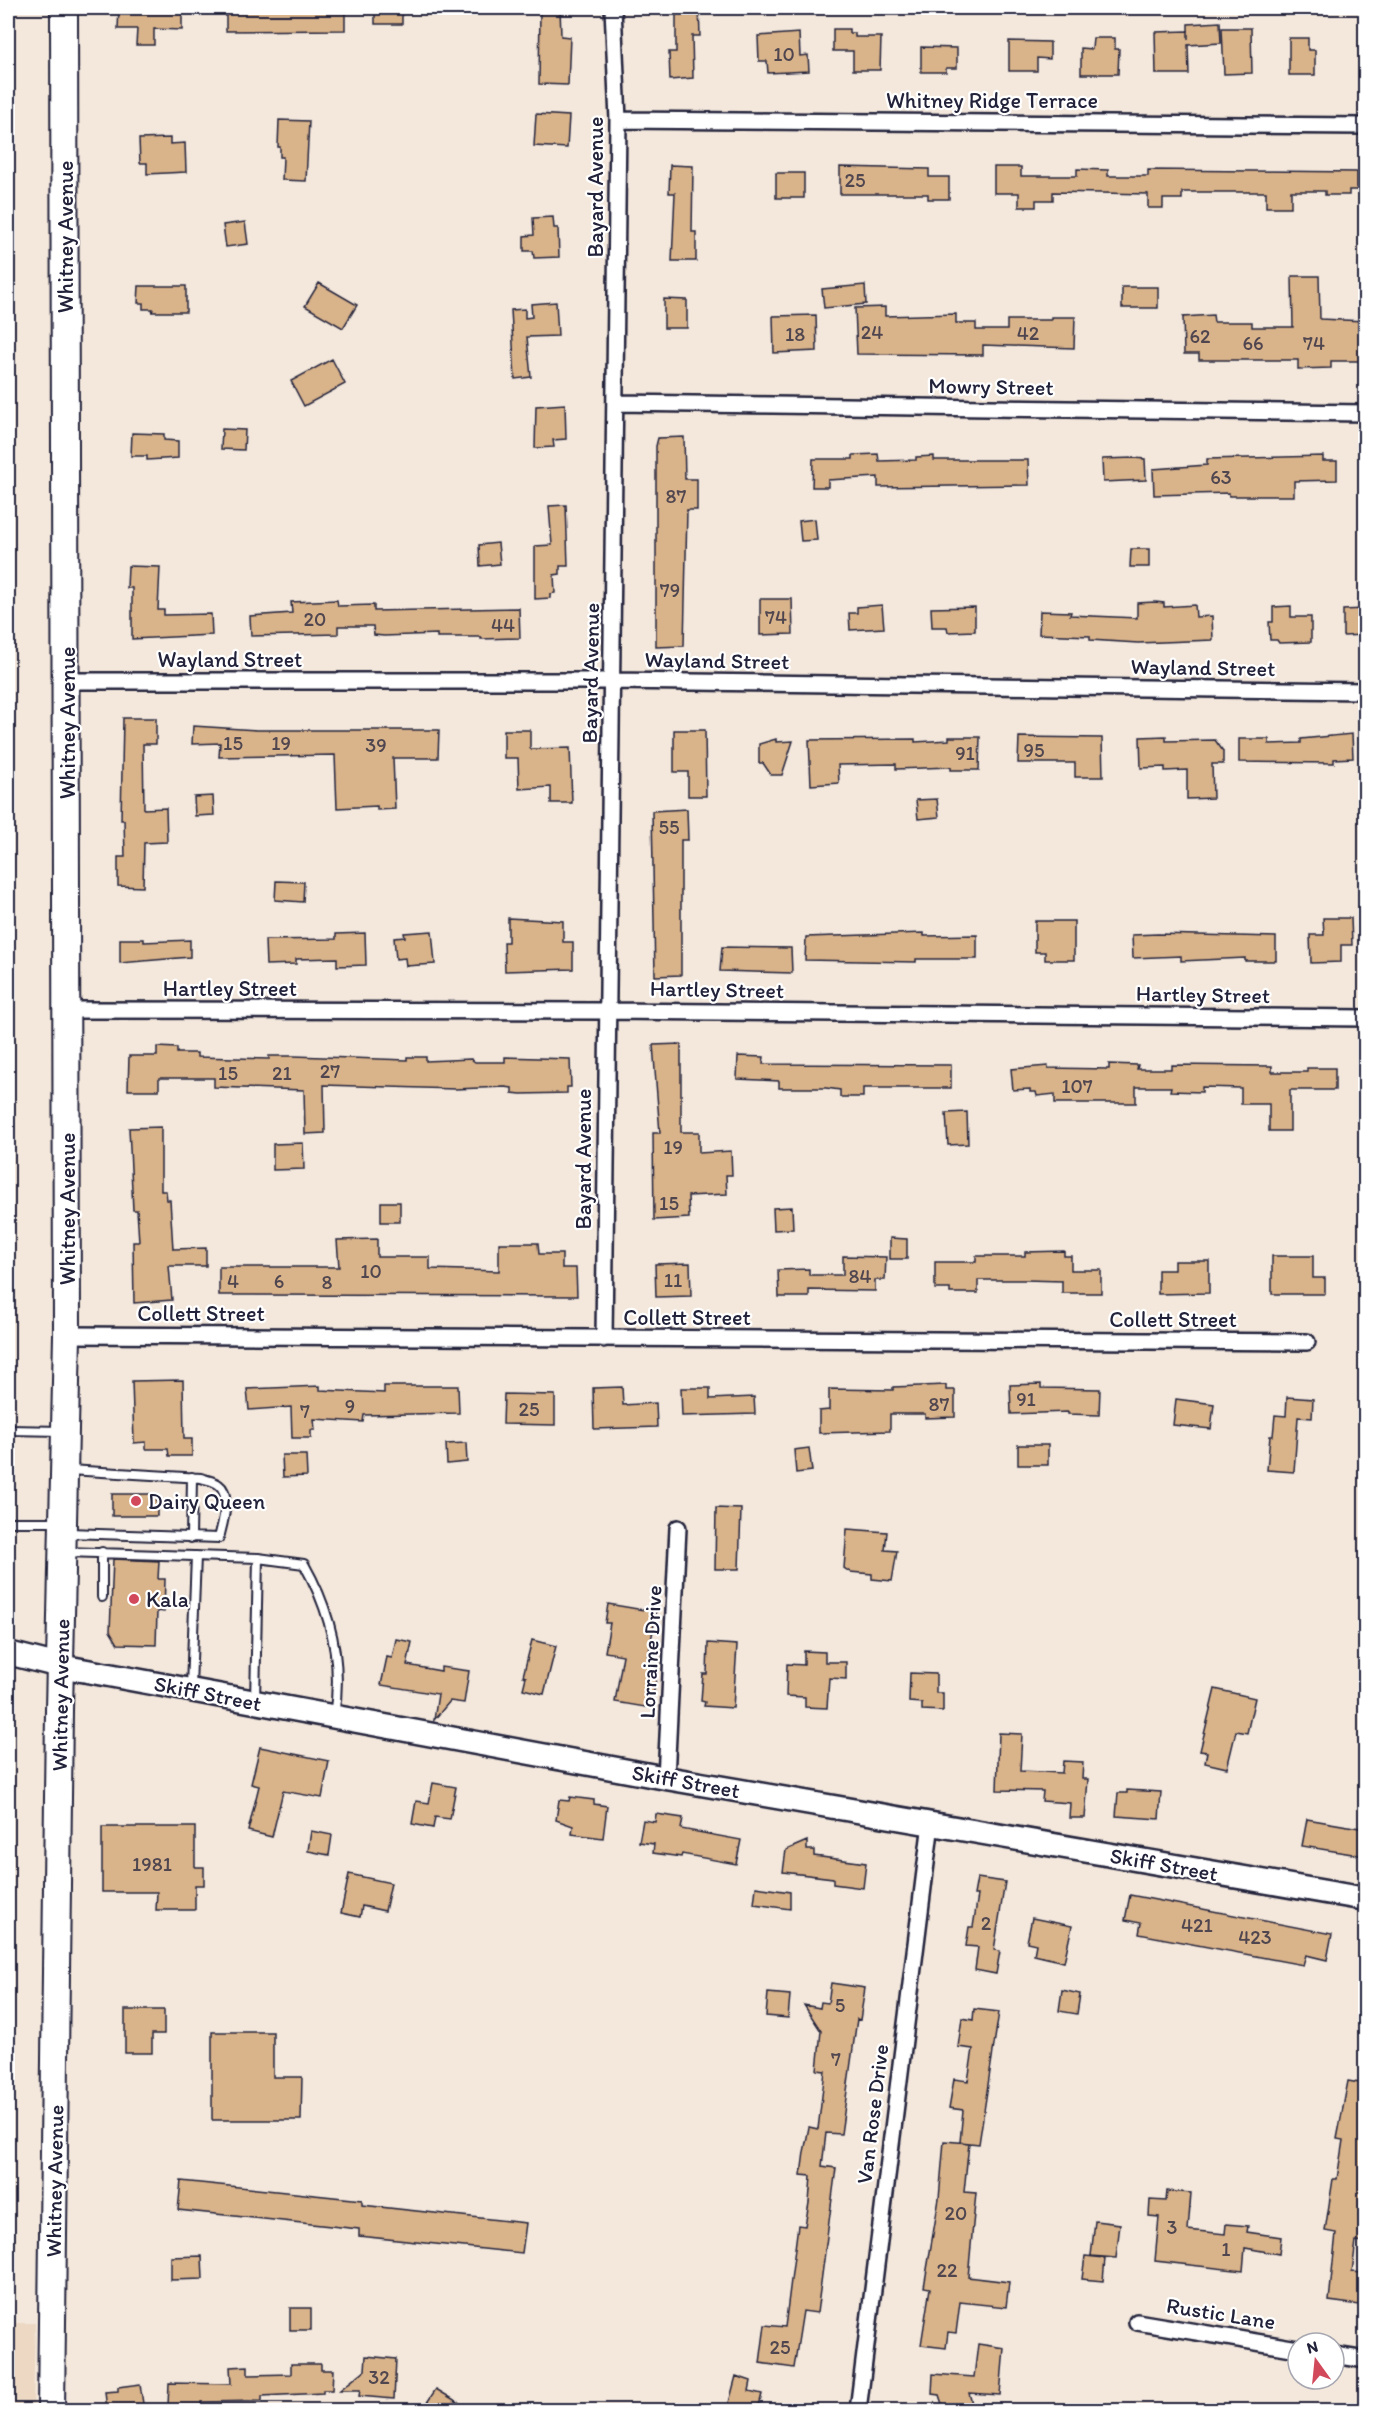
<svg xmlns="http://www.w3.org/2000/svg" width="1373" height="2418" font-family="Itim,sans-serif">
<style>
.built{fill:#ecd8c3}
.building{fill:#d9b38a;stroke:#22223b;stroke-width:1.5}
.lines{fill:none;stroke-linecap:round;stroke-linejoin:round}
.service-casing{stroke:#22223b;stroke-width:12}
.minor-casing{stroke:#22223b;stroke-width:20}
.secondary-casing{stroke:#22223b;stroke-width:27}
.primary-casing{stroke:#22223b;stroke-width:30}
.service{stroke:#fff;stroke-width:8}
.minor{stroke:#fff;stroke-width:15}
.secondary{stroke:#fff;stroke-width:22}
.primary{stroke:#fff;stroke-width:26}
.poi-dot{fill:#d1495b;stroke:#fff;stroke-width:2}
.labels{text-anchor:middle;stroke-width:4.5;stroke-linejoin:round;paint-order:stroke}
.number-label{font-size:20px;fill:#50464f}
.street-label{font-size:22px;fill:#22223b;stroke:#fff}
.poi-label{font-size:22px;fill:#22223b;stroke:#fff;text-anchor:start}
</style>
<rect width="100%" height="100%" fill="#f4e8dc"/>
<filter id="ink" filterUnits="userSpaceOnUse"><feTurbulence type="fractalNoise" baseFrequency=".0167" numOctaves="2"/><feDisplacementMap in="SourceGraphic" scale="12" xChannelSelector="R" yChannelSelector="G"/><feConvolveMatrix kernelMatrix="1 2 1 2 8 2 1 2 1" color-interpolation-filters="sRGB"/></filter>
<g filter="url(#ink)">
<path class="built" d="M8,2323h27l-2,87h-25z"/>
<path class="building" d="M119,8h63v22l-28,-1v16h-18l1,-16h-19z
M226,8h119v22l-119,1z
M375,8h27v16h-27z
M540,8h20l1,28 9,1 -2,48 -29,-1z
M676,8h23l1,28h-8l1,42 -23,2 -1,-28h7z
M1220,22l1,21 -33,2 1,29h-33l-1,-42 33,-1v9v-16z
M1222,28h29l1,45 -28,1z
M833,29h16v4h6v4h26l-1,33h-27v-19h-20z
M799,33l1,23 8,-1 1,16 -41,2 -1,-12h-8l-1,-25z
M1093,38h22v11h4l-1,25h-37v-26l11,1z
M1289,38h19v12h7v25h-26z
M1009,41l41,1v17l-13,-1v13h-28z
M921,47l36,1v20h-11v4h-25z
M536,114l33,2 -2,32 -33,-2z
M279,120l30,1 -3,60 -24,-1 1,-23h-3v-10h-2z
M170,138v6l15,-1 1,29 -39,2v-11h-7l-1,-24z
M670,165l23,1 -1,66h4v29h-24l3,-68h-6z
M840,167l89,2v8h20v22h-21v-5h-88z
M994,167h27v9h56v-7l31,1v6h40v-6l209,2v18h-8v5h-24v-4h-34v16h-25v-15h-84v7h-19v9h-15v-14l-95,-2v8h-17v7h-17v-14h-25z
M776,173h28v25h-28z
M553,217l1,11h4l1,29 -25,1 -1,-7h-9v-15l10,-1 -1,-17z
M245,222l3,22 -22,3 -3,-22z
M1292,276h27l1,43 45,2v40h-34v7l-33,1v-9h-99v-6h-15l-1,-37 30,-2 1,7h38v5h41z
M319,283l38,22 -14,23 -38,-22z
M865,285l1,19 -42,4 -2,-19z
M139,286h47v26h-34l1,-3h-10v-6h-5z
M1122,287h36v21h-36z
M664,299l23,1v28h-23z
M556,302l2,34 -31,1 4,40 -16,2 -4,-69 14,-1v9l7,-1 -1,-13z
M885,307v9l71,-2v9h20v7h31v-10h44v-3h24l-1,31 -91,-3v10l-126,-1 -2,-46z
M816,315l1,36 -43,2 -1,-37z
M332,359l13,25 -41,22 -13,-25z
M565,404l1,35 -13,1 1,7 -19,1 1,-42z
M222,429l23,1 -1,20 -23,-1z
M132,433l32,1v6l14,1v17l-31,2v-4h-16z
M684,437l1,42h12v31h-10l-3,136 -28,1v-201l2,-8z
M878,454l1,7 37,-1v-3l18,-1v4h94l1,25 -151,2v-10l-50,3v7h-16l1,-28h40v-4z
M1323,456v5h14v19l-43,1v15h-65v-3l-75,2 -1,-26 54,-4v-6z
M1134,458l11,1 1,21 -43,2 -1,-23z
M566,505l2,61h-8v8l-6,1 1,18 -5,1v4l-15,1v-53l17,-1 -3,-39z
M815,519l2,21 -16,1 -2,-20z
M498,543l2,21 -20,2 -1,-21z
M1131,549h18v18h-19z
M128,566l32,1 -2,43h6v5l47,-1 1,21 -80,4v-51h-5z
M760,599h32l1,35 -33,1z
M337,600l1,6 36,-1v6l145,-3 1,30 -39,1v-2h-44v-3l-53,2 -10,-1 -1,-9h-35v8l-87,2 -1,-20 42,-3 -1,-11z
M1155,602l9,1v4l31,-2 1,12 16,-1 1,24 -75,3 -48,-3v-4l-51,-2 1,-23 31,1 -1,3 67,3v-15z
M882,605l2,23 -34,2 -1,-17h8v-6z
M1291,606v11h20v25l-32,1 -2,-3h-7l-1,-18h4v-15z
M975,607v24l-27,1 -1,-5h-15l-1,-19z
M1365,609v26l-22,1v-26z
M123,718h33v26h-13l1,65 22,-1 1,34 -23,1 -1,44 -25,-1v-29h7l-1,-37h-3z
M193,726l64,4h182l-1,28h-45l2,51 -18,1v-4l-40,2 -2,-53 -116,2 1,-14 -28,1z
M504,730h26v19l40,-1 2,55h-21v-16l-32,2 -1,-31h-14z
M674,730h31l1,66h-18v-24h-14z
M1352,734l1,24 -19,1v4l-95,-1v-23h30v5l32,-1v-4z
M1166,736v5l49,-1 8,11v13h-11l1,34 -26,1v-29l-22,1v-4l-24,1 -1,-31z
M949,737h31l-1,33h-28v-3l-55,2v-5l-58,1 1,18 -28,2 -2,-45 106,-1v3l34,-2z
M1019,737l83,1 1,39h-28v-14h-57z
M776,739v3l17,-1 -11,34h-11l-8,-12h-4v-19z
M213,796l1,19 -19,1 -1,-19z
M937,799l2,18 -21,2 -2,-19z
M687,809l1,31h-7v135l-26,1 -3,-165z
M276,881l28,1 -1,20 -28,-2z
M508,918l55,3v21h10v27l-68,2 -1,-29h4z
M1323,918h28l1,27h-11v17l-30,1 -1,-28h14z
M1035,921h39v39h-29v-8h-10z
M432,931l3,33 -29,2 -1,-8 -9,1 -2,-21 11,-1 -1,-4z
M365,933l1,32 -29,1v-8l-41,1v5l-30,1 -1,-25 71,-1v-5z
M924,933v3l53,-1v24h-61v3l-111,-2 1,-23z
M1158,934l118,3v24h-31v-3l-64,3v-5l-48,2 -1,-23z
M120,939h24v3l46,-2v17l-70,6z
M722,947l69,1 1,25 -72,-2z
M681,1044v88h18v21l32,-2 1,24h-6l1,19 -39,2 1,22 -35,2 -1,-87h7l-7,-88z
M157,1047l20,1v5h20v4l72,2v-3h25l113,4v-3h19v4l45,-2 4,3h30v-5l65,2 1,28h-4v6l-46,1 -9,-1v-5l-7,-1 -50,2 -131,-4 1,48 -20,1 -1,-44 -90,-3v-9h-55v12h-31l1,-34h28z
M738,1056l26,1 -1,7 188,1v23h-88v9h-23v-7l-14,-2h-47v-7l-42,-2z
M1109,1064l29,1 -1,4h34v-4l101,1v6h35v-4h28v22h-45v41h-21v-27h-28v-16l-39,-1v5l-32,-1 1,-4h-35v16h-81v-9l-18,2 -1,-4h-6v-3l-17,1 -2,-21 37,-3v2l61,1z
M967,1112l1,32 -20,1 -2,-32z
M161,1127v64h5l1,9h3l3,49 33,-1v18h-37l3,34 -38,3 -1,-61h6l-2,-32h-4l-4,-82z
M303,1143l1,26 -31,1v-26z
M381,1202h19v20h-19z
M792,1207l1,22 -19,1 -1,-22z
M890,1238l17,1v20h-17z
M377,1239v18h53v12l69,2v-28h39l1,11h23v14h14l1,28 -358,-1v-28h120l-2,-27z
M1064,1251v5h7v14h30v23h-39v-12l-37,-1h-47v13h-28v-4h-15v-27h41v-6h49v-4z
M843,1256l43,1 -1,23h-10v11l-66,-1v7h-30l-1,-27 31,-1v6h34z
M1272,1256h41v22h12v16h-53z
M1174,1261h35v32l-51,1v-24h16z
M690,1263l1,33 -35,1 -1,-33z
M183,1380l1,59h8v17h-23l-1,-7h-22v-7l-12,1 -2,-62z
M1041,1384v4l59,1 -1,26 -31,-1v-2l-57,2 -1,-29z
M946,1385v5h9v27l-30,1v-4h-35v17l-71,2v-22l10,-1v-21l64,1v-3z
M320,1386v4l64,3v-7h74l1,27 -95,2 -1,7 -49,-3 1,11h-4v8h-19l-1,-31 -42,3 -2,-21z
M622,1387l1,18 33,-2 1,24 -63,2 -1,-41z
M681,1388h29v11l44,-2 1,17 -73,2z
M504,1394l51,1v30l-52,-1z
M1287,1397l26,2 -1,19 -14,-1 -4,55 -27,-2 3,-34h3l2,-21 11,1z
M1176,1399l38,5 -3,25 -38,-4z
M466,1443l1,19 -20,2 -1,-20z
M1018,1445h30v20h-30z
M809,1448l3,23 -16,2 -2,-23z
M282,1455h24l1,21 -24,1z
M112,1494h45v22h-45z
M716,1508l25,1 -2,60h-24z
M847,1529l40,3 -2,18 12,1 -5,30 -20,-2v-5l-22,-2 -6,-4z
M113,1559l46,2 -1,18h7l-1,33 -7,-1 -1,34 -38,-1 -8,-13z
M608,1604l48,8 -8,47 11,2 -8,47 -36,-6 8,-47 -18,-3 5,-29h-5z
M396,1639l16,3 -5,23 34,6v-4l28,4 -5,32 -14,-2 -16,19 4,-26 -57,-9 6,-28 5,1z
M532,1640l24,6 -12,48 -21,-5 3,-12 -3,-1z
M708,1643l29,2 -4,63 -29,-2 1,-4 -4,-1 2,-27h4z
M804,1651l21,1v10h21v17l-17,-1 -2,30 -22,-1v-10l-19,-1 1,-32 17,1z
M910,1673l26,1v19h7v18l-21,-1v-7l-13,-1z
M1215,1689l40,9 -8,35 -11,-2 -9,37 -22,-5 2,-11 -7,-1z
M999,1733l23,1 -2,37 42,2 1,-12 20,1 -1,17h6l-3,39h-16l1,-15 -28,-2 1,-10 -46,-1z
M260,1747l69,14 -7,37 -39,-7 -11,46 -24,-6 11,-45 -8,-2z
M433,1783l23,4 -6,32 -15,-2 -2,11 -21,-4 4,-23 13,2z
M1127,1790l34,2 -2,27 -43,-3 2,-23h9z
M570,1797l24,3v4l13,2 -4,32 -31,-4 1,-8 -17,-6 3,-20 10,1z
M656,1814l27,4 -2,11 60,11 -5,24 -54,-10 -1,3 -28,-4 1,-9 -15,-2 4,-22 12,2z
M1307,1819l58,10v27l-63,-10z
M102,1827h93v40h9v18h-9v25h-39l1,-18h-55z
M311,1831l21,4 -3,20 -21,-4z
M807,1841v9h7v6l52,7 -3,25 -30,-4v-6l-50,-6 3,-22z
M349,1874l42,9 -6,28 -23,-5 -2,11 -19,-4z
M977,1878l28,4 -11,68 6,1 -4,23 -21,-4 3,-23 -12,-1 3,-19h4l5,-32h-4z
M756,1887l34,5v17l-36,-5z
M1130,1895l202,39 -5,26 -21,-5 -3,10 -164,-31 2,-11 -16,-3z
M1032,1918l40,8 -8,36 -30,-7 2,-11 -9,-2z
M831,1983l34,5 -5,32 -3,-1 -16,115 -15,-1 -4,33 14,2 -19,145 -14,-2 -9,57 -34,-5 5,-38 20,2 13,-102 7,1 4,-23 2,-27 -10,-1 3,-23 5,-25 9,2 7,-58 -8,-1 4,-39 -17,-26 16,3 1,-6 7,1z
M1062,1990l18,4 -3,20 -18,-3z
M768,1993l22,2 -2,23 -22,-2z
M974,2009l25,3 -20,132 -19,-2 3,-32 -14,-2 5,-29 14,2 5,-32 -15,-2 4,-29 11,2z
M125,2010h39v24h-12v19h-27z
M212,2032h61v45h29l-1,43h-89z
M1348,2081l17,3v158l-9,-1 -4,31 11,1 -4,32 -30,-4 7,-68 -11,-2 8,-52h4l6,-39 -6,-1z
M944,2141l25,2 -5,49 12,1 -8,84 41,5 -3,25 -46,-5 -4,31 -8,-1 -2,16 -25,-3 9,-57 -6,-1 15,-88z
M181,2181l181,19v5l164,18 -4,30 -163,-17v-7l-181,-19z
M1167,2191l24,2 -3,37 37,4 1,-10 22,2 -1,6 34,5 -2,17 -34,-6 -2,23 -88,-10 4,-44 -10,-1 1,-16 16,1z
M1095,2221l25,3 -4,34 -25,-2z
M202,2256l1,23 -32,1v-23z
M1085,2256l20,2 -2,23 -21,-2z
M290,2308h21v22h-21z
M978,2344l26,4 -4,47 -31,-2 5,17h-30l-5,-15 -7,-1 1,-20 41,3z
M366,2356l30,3 -2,40 -35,-3 1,-6h-20l25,-20z
M291,2364h30v6h12l-1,20h-9v3l-61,3v5l-61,1v5l-33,-1 1,-23 62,1 -1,-17 18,-1v9l43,-1z
M736,2376l15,5 -2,10 13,3 -4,16h-31z
M140,2384l4,26h-37l-2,-18 13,-1v-4z
M436,2389l35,21h-49z"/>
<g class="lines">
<g class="service-casing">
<path id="service" d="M8,1430l55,1
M8,1522h52
M68,1533l151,5c3,-12 13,-44 0,-53 -4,-4 -13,-5 -18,-7l-132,-8
M191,1538l1,-61
M65,1552l193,6 -3,143
M258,1558l46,6c26,46 39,98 30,152
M102,1597v-45
M191,1687l5,-131"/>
</g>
<g class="minor-casing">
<path id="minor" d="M618,120l748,6
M616,403l750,10
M67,681h545l754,10
M67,1010l540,1 759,7
M67,1335l1240,7
M604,1339l14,-1219 -5,-112
M666,1778l12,-250
M1137,2322l161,27
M1334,2355l32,5
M858,2410l73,-587"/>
</g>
<g class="secondary-casing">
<path id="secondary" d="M8,1653l52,13 606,112 700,121"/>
</g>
<g class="primary-casing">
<path id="primary" d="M51,2410l8,-700 8,-375 -3,-1327"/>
</g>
<use href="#service" class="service"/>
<use href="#minor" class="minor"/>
<use href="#secondary" class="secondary"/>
<use href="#primary" class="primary"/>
</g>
</g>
<g class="poi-dot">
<circle cx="136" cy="1501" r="6"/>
<circle cx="134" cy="1599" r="6"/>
</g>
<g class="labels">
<g class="number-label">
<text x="784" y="61">10</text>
<text x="855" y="187">25</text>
<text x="872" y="339">24</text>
<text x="1028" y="340">42</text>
<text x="795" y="341">18</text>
<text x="1200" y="343">62</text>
<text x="1253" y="350">66</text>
<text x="1314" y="350">74</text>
<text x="1221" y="484">63</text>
<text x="676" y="503">87</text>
<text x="670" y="597">79</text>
<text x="776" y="624">74</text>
<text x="315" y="626">20</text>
<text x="503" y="632">44</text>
<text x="233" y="750">15</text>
<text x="281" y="750">19</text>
<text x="376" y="752">39</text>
<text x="1034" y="757">95</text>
<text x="965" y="760">91</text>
<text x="669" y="834">55</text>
<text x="330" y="1078">27</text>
<text x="228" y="1080">15</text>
<text x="282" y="1080">21</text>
<text x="1077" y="1093">107</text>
<text x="673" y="1154">19</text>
<text x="669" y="1210">15</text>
<text x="371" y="1278">10</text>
<text x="860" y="1283">84</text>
<text x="673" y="1287">11</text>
<text x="233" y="1288">4</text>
<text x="279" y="1288">6</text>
<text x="327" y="1289">8</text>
<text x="1026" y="1406">91</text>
<text x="939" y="1411">87</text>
<text x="350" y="1413">9</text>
<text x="529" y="1416">25</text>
<text x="305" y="1418">7</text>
<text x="152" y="1871">1981</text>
<text x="986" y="1930">2</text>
<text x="1197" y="1932">421</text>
<text x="1255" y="1944">423</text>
<text x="840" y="2012">5</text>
<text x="836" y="2066">7</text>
<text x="956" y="2220">20</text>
<text x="1172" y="2234">3</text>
<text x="1226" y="2256">1</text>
<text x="947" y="2277">22</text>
<text x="780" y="2354">25</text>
<text x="379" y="2384">32</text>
</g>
<g class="street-label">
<text x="992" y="108">Whitney Ridge Terrace</text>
<text transform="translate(595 187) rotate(-90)" y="8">Bayard Avenue</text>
<text transform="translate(65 237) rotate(-90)" y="8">Whitney Avenue</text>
<text transform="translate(991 386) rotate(1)" y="8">Mowry Street</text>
<text x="230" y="667">Wayland Street</text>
<text transform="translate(717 660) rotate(1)" y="8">Wayland Street</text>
<text transform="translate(1203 667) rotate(1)" y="8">Wayland Street</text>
<text transform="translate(590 673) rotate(-89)" y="8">Bayard Avenue</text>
<text transform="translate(67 723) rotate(-90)" y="8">Whitney Avenue</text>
<text x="230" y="996">Hartley Street</text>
<text transform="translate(717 989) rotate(1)" y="8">Hartley Street</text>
<text transform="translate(1203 994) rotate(1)" y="8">Hartley Street</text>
<text transform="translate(583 1159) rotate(-90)" y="8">Bayard Avenue</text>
<text transform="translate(67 1209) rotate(-90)" y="8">Whitney Avenue</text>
<text x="201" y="1321">Collett Street</text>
<text x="687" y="1325">Collett Street</text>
<text x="1173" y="1327">Collett Street</text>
<text transform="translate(650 1652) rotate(-87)" y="8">Lorraine Drive</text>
<text transform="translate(208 1693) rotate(11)" y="8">Skiff Street</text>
<text transform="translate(60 1695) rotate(-89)" y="8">Whitney Avenue</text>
<text transform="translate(686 1781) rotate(10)" y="8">Skiff Street</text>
<text transform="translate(1164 1864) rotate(10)" y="8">Skiff Street</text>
<text transform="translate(872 2114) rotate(-83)" y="8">Van Rose Drive</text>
<text transform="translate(54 2181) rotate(-89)" y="8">Whitney Avenue</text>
<text transform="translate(1221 2313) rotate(9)" y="8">Rustic Lane</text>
</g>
<g class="poi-label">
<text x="148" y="1509">Dairy Queen</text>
<text x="146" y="1607">Kala</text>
</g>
</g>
<rect width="1373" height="2418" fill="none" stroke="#fff" stroke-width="30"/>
<rect x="15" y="15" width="1343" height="2388" fill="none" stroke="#22223b" stroke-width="2" filter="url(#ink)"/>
<g transform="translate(1316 2361) rotate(345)"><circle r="28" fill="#ffffff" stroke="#a7a7b1" stroke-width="1.5"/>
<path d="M0-4.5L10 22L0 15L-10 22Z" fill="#d1495b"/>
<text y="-9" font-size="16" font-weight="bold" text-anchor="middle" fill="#22223b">N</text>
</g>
</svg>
